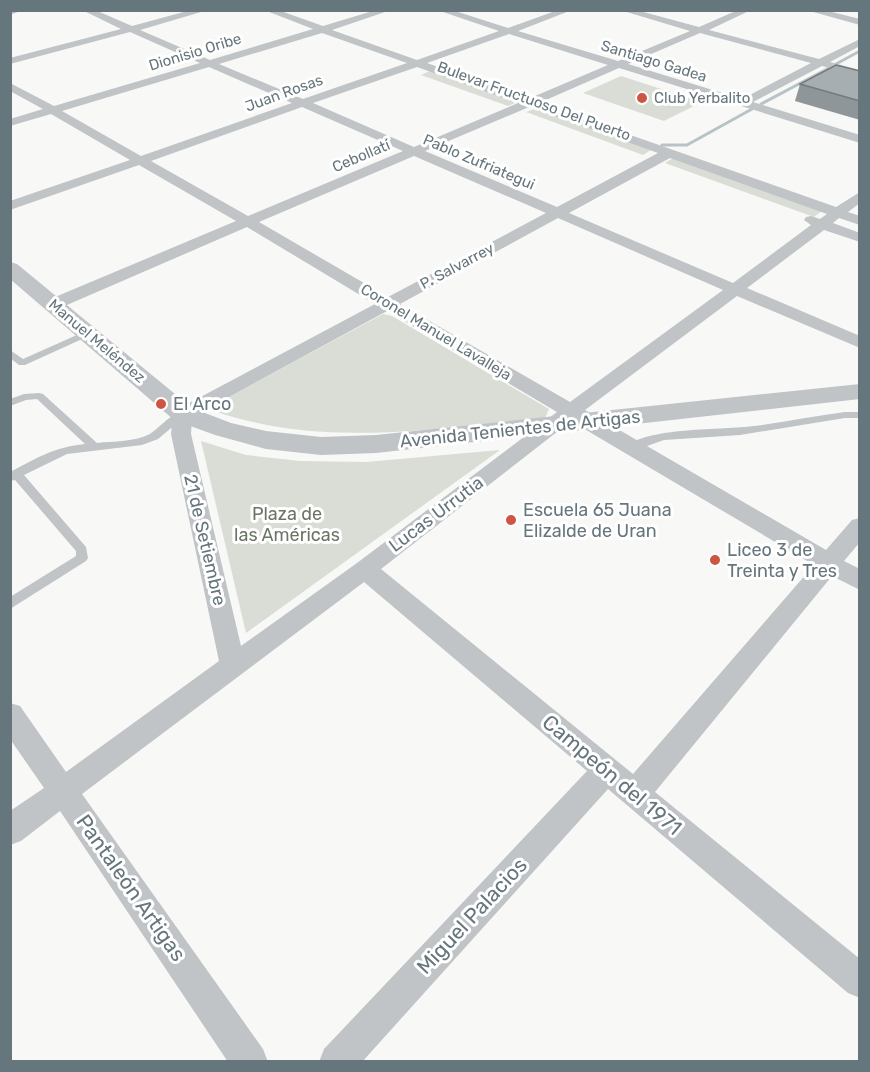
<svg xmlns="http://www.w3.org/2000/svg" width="870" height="1072" font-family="Rubik,sans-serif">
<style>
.green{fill:#d9ddd6}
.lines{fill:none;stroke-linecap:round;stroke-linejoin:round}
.stream{stroke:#b8c3c6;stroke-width:3}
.service{fill:#c0c4c7;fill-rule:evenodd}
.minor{fill:#c0c4c7;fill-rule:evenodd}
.tertiary{fill:#c0c4c7;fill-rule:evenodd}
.wall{fill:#8f9699}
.building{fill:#a6aeb2;stroke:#747a7d;stroke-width:1.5}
.poi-dot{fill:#cd5642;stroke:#fff;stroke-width:2}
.labels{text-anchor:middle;stroke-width:6;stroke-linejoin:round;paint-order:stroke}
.far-street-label{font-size:15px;fill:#66767d;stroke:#fff}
.far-poi-label{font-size:15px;fill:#66767d;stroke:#fff;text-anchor:start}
.poi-label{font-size:18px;fill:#66767d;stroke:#fff;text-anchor:start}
.street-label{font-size:18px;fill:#66767d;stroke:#fff}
.park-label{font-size:18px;fill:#6a7665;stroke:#fff}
.near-street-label{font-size:21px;fill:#66767d;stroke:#fff}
</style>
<rect width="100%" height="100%" fill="#f8f8f6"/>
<path class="green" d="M430,71l87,31 -9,4 -87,-31z
M621,76l81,26 -38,19 -81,-28z
M534,109l117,41 -8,5 -117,-43z
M673,158l149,53 -8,6 -149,-54z
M383,314l9,2 157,93 -4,9c-113,10 -221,31 -331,-7l-4,-4z
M201,441l45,14 54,6 66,1 134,-12 -254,183z"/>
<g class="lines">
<path class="stream" d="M836,64l24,-13
M761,104l68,-36
M662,145h25l65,-36"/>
<path class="service" d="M88,330l3,1v4l-66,30h-6l-9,-7v-8l13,9z
M39,393l4,1 54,49c17,-2 38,-1 53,-9 11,-7 23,-24 37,-22l1,2 -30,25 -16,6 -75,9 -43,21 62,72 2,11 -2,3 -76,48v-12l66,-41v-5l-61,-71 -5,1v-9c27,-14 44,-25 75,-28l-48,-45 -11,1 -16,6v-7l14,-5z
M845,412h15v6h-15l-105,17 -76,5 -34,12 -5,-4c19,-21 99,-18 129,-22 31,-4 61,-10 91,-14z"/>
<path class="minor" d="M10,10h13l-13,5z
M82,10h13l37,16 59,-16h17l-68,20 70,30 103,-31 -49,-19h14l45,16 53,-16h15l-59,20 85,30 82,-29 -62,-21h15l56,18 50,-18h14l-54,21 100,30 72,-30 -70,-21h16l63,17 39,-17h13l-42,20 110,29 41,-20v7l-30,16 30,8v6l-38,-10 -69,36 107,33v8l-241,-75 -80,35 297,104 24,-15v11l-12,9 12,4v9l-21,-7 -6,5 27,10v9l-36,-12 -77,58 113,48v12l-123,-52 -152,114 241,140 26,-30 8,-2v24l-16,19 16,8v21l-28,-14 -177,216 205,167v39l-12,-5 -240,-204 -246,273h-43l5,-13 263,-278 -223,-189 -282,212 181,255 5,13h-40l-168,-251 -39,30 -11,4v-34l34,-23 -34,-49v-36l10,3 46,66 153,-111 -48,-227 2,-20 3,-4 199,-106 -128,-77 -187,81h-12l-2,-4 2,-4 188,-79 -97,-56 -129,45v-9l120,-41 -79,-46 -41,12v-7l33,-10 -33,-18v-8l44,23 146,-43 -70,-31 -120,32v-6l111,-29zM322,33l85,30 -104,36 -84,-35zM700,33l111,30 -69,36 -114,-35zM509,34l99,31 -80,34 -101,-36zM209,67l83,36 -151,53 -79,-45zM417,67l101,36 -104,44 -101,-44zM302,107l101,44 -155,65 -97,-55zM529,107l129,46 -101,54 -132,-56zM414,156l132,57 -158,84 -129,-75zM670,158l157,56 -7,5 -9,-3 -5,1 -2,3 7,5 -78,58 -164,-70zM558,218l165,72 -153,112 -170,-98zM387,311l170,101 -200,151 -116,83 -50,-212 1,-17zM571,421l243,144 -181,209 -252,-205z
M806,10h18l36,9v6z"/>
<path class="tertiary" d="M10,262l7,2 175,144 39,15 35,8 55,6 55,-2 484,-51v15l-484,54 -55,2 -55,-6 -51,-14 -41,-15 -164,-141z"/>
</g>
<path class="wall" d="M860,71v49l-65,-19 5,-17z"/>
<path class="building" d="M836,65l24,6v30l-60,-17z"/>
<g class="poi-dot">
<circle cx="642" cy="98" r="6"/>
<circle cx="161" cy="404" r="6"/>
<circle cx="511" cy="520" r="6"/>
<circle cx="715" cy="560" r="6"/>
</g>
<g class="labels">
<g class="far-street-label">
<text transform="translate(195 52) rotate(-17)" y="5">Dionisio Oribe</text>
<text transform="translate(654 61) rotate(17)" y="5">Santiago Gadea</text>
<text transform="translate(284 93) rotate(-20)" y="5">Juan Rosas</text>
<text transform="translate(534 101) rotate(20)" y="5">Bulevar Fructuoso Del Puerto</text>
<text transform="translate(361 156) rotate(-23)" y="5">Cebollatí</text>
<text transform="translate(479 162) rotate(23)" y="5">Pablo Zufriategui</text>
<text transform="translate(457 266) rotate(-28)" y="5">P. Salvarrey</text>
<text transform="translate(436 332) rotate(31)" y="5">Coronel Manuel Lavalleja</text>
<text transform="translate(97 341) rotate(40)" y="5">Manuel Meléndez</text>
</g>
<g class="far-poi-label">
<text x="654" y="103">Club Yerbalito</text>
</g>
<g class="poi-label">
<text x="173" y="410">El Arco</text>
<text x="523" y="516">Escuela 65 Juana<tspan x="523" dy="21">Elizalde de Uran</tspan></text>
<text x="727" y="556">Liceo 3 de<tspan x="727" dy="21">Treinta y Tres</tspan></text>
</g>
<g class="street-label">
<text transform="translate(520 429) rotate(-6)" y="6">Avenida Tenientes de Artigas</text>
<text transform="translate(436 514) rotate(-37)" y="6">Lucas Urrutia</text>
<text transform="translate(205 540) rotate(77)" y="6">21 de Setiembre</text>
</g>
<g class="park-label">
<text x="287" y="520">Plaza de<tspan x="287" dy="21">las Américas</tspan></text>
</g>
<g class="near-street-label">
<text transform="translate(612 775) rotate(40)" y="7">Campeón del 1971</text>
<text transform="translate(131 888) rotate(55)" y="7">Pantaleón Artigas</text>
<text transform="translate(472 916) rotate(-47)" y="7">Miguel Palacios</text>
</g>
</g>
<rect width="870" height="1072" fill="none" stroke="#66767d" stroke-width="24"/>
</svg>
